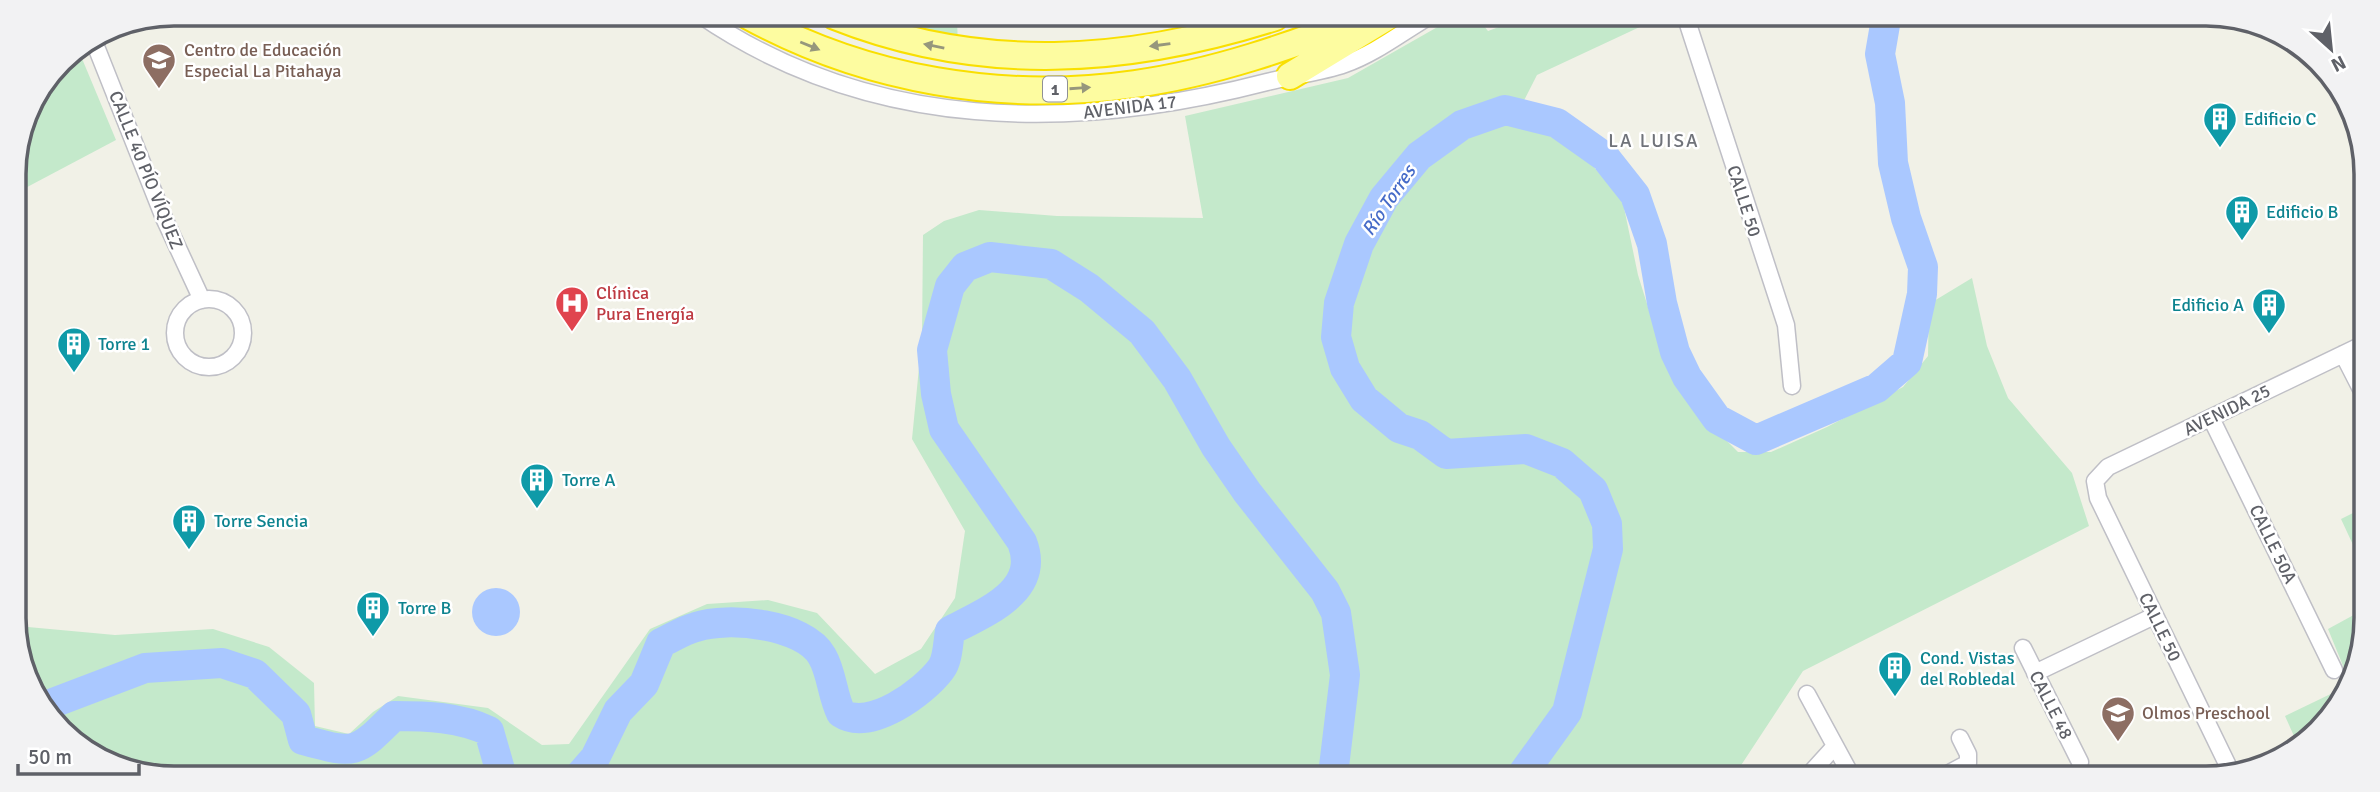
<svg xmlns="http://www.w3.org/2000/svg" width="2380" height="792" font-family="Signika,sans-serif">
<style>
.green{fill:#c4e9cb}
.water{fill:#aac8ff}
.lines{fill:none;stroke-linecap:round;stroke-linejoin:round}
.river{stroke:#aac8ff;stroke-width:30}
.minor-casing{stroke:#bfbfc6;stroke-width:19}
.trunk-casing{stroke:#f9df00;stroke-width:30}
.minor{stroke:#fff;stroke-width:16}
.trunk{stroke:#fdfca0;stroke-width:26}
.oneway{fill:#96977c}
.labels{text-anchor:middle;stroke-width:5;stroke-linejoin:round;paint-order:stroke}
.shield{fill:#fff;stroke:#8f9095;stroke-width:2}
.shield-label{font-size:16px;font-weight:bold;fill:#5f6168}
.education-label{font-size:18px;fill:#785e54;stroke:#fff;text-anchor:start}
.street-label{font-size:18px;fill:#5f6168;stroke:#fff}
.culture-label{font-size:18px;fill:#0d838f;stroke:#fff;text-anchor:start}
.health-label{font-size:18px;fill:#be3a42;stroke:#fff;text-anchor:start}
.neighbourhood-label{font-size:19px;letter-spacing:2px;fill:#70737a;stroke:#fff}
.water-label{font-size:19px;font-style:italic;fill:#466bc8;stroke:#fff}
.rim{fill:none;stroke:#5f6168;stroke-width:3.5}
</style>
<rect width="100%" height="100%" fill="#f1f1e7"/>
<path class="green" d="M862,16h76l19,5 1,24z
M1455,17h22l11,14 35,-13h37l2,5 12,-5h61l15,4 9,-4 -122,57 -26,51 42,9 38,29 31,34 16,77 24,77 37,61 39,39h33l56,-25 76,-40 25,-31 1,-52 43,-26 15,68 21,52 64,75 17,53 -286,145 -69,105 -1602,-4 -78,-48 -37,-75v-23l98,9 98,-6 56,18 45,36 1,43 34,8 24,-22 25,-16 90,12 54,37 27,-1 81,-115 57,-25 61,-4 49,13 58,61 46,-25 34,-51 10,-67 -53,-92 10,-102 1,-102 21,-14 35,-11 78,6 146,2 -18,-102 163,-38z
M78,49l38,91 -102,54c0,-54 16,-113 64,-145z
M2361,509v53l-20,-43z
M2361,611l-1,49 -12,18 -20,-49z
M2341,689l-37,56 -16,6 10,-6 -13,-29z"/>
<path class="water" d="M472 612a24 24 0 1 1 48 0a24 24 0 1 1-48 0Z"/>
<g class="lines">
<path class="river" d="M45,706l100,-38 77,-5 33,11 41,40 7,26c52,14 52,15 91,-24 33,0 65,1 95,15l12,42
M581,774l14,-16 23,-47 26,-27 17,-41c11,-5 23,-13 35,-16 32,-11 108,-3 126,29 10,17 10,39 19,57 29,19 83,-21 100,-44 7,-9 7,-27 9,-38 36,-19 91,-40 72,-89l-78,-113 -8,-35 -4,-44 18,-64 15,-19 25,-10 61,7 38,24 53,44 35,47 39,68 31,45 78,99 11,22 9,62 -12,100
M1521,776l46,-64 41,-163 -1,-25 -14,-34 -31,-27 -36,-14 -80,5 -26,-19 -21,-7 -35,-29 -19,-31 -9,-31 3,-34 20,-59 25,-46 35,-42 43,-31 43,-15 52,13 48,34 30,38 17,49 10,59 13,49 12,25 30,42 39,21 121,-52 30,-26 15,-68 1,-27 -17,-49 -13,-55 -3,-60 -10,-49 6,-35"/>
<g class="minor-casing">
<path id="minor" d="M700,15c171,117 374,117 567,67 26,-7 53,-9 78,-18 29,-10 56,-31 83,-47
M1686,18l100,307 6,61
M93,39l71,179 38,82
M175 333a34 34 0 1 1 68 0a34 34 0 1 1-68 0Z
M2343,354l19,37
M2211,418l123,252
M2023,648l57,114
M2035,673l119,-57
M1807,694l45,83
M2231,772l-133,-274 -3,-17 13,-14 254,-122
M1807,777l28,-31
M1942,777l26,-14v-9l-8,-16"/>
</g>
<g class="trunk-casing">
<path id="trunk" d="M749,16c117,64 253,87 386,68 79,-11 156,-38 230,-67
M835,16c146,58 293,48 440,1
M1290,76l97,-59"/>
</g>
<use href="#minor" class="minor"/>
<use href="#trunk" class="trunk"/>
</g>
<defs><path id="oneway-solid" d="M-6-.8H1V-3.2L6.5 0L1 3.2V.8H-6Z" transform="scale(1.75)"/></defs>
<g class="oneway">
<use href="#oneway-solid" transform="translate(1160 45) rotate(172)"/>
<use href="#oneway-solid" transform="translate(810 46) rotate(22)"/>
<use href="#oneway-solid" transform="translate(934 46) rotate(-169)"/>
<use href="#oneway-solid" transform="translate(1080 88) rotate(-4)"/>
</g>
<defs>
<g id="school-pin" transform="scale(1.75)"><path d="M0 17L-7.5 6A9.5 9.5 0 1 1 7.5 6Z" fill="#8d6e63" stroke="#fff"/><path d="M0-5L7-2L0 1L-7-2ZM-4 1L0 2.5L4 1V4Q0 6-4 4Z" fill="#fff"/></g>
<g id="building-pin" transform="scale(1.75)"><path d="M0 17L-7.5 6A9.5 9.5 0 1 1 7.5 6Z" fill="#0f9aa8" stroke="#fff"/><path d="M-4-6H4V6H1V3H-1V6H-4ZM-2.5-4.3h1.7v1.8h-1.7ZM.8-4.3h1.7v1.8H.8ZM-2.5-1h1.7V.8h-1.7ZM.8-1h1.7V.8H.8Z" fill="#fff"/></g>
<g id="hospital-pin" transform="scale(1.75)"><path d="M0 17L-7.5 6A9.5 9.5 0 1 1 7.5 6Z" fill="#e0444e" stroke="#fff"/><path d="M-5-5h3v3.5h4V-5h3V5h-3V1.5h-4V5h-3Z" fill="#fff"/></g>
</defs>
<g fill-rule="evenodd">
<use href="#school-pin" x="159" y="60"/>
<use href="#building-pin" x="2220" y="119"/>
<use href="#building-pin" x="2242" y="212"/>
<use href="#hospital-pin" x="572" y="303"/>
<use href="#building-pin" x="2269" y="305"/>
<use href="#building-pin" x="74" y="344"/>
<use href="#building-pin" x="537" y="480"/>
<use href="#building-pin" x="189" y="521"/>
<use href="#building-pin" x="373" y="608"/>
<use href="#building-pin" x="1895" y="668"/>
<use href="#school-pin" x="2118" y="713"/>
</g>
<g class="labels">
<rect class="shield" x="1043" y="76.5" width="24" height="25" rx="5"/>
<g class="shield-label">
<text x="1055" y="95">1</text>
</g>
<g class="education-label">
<text x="184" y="56">Centro de Educación<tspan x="184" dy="21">Especial La Pitahaya</tspan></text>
<text x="2142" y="719">Olmos Preschool</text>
</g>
<g class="street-label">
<text transform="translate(1130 107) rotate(-7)" y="6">AVENIDA 17</text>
<text transform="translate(146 170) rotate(68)" y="6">CALLE 40 PÍO VÍQUEZ</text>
<text transform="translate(1744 201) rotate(72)" y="6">CALLE 50</text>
<text transform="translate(2227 410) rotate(-26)" y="6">AVENIDA 25</text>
<text transform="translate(2273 544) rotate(64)" y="6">CALLE 50A</text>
<text transform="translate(2160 627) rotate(64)" y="6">CALLE 50</text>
<text transform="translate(2051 705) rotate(63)" y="6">CALLE 48</text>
</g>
<g class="culture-label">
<text x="2244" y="125">Edificio C</text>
<text x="2266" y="218">Edificio B</text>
<text x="2244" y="311" text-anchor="end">Edificio A</text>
<text x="98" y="350">Torre 1</text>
<text x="562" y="486">Torre A</text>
<text x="214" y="527">Torre Sencia</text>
<text x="398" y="614">Torre B</text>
<text x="1920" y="664">Cond. Vistas<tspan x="1920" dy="21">del Robledal</tspan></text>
</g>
<g class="health-label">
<text x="596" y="299">Clínica<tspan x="596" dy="21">Pura Energía</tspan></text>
</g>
<g class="neighbourhood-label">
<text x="1654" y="147">LA LUISA</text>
</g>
<g class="water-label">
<text transform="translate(1388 200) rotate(-56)" y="7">Río Torres</text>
</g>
</g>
<path d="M0 0H2380V792H0ZM174 26H2206A148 148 0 0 1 2354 174V618A148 148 0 0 1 2206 766H174A148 148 0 0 1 26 618V174A148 148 0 0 1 174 26Z" fill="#f2f2f3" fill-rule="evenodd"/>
<path class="rim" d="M174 26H2206A148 148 0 0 1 2354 174V618A148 148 0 0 1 2206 766H174A148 148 0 0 1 26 618V174A148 148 0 0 1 174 26Z"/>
<g transform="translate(2331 49) rotate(153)" stroke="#ffffff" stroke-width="5" paint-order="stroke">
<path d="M0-5L12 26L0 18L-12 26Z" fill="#5f6168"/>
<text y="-10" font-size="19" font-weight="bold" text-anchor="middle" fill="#5f6168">N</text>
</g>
<path d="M18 764v10h121v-10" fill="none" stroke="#5f6168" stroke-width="3.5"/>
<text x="28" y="764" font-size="21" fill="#5f6168" stroke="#ffffff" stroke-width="5" paint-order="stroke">50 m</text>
</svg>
